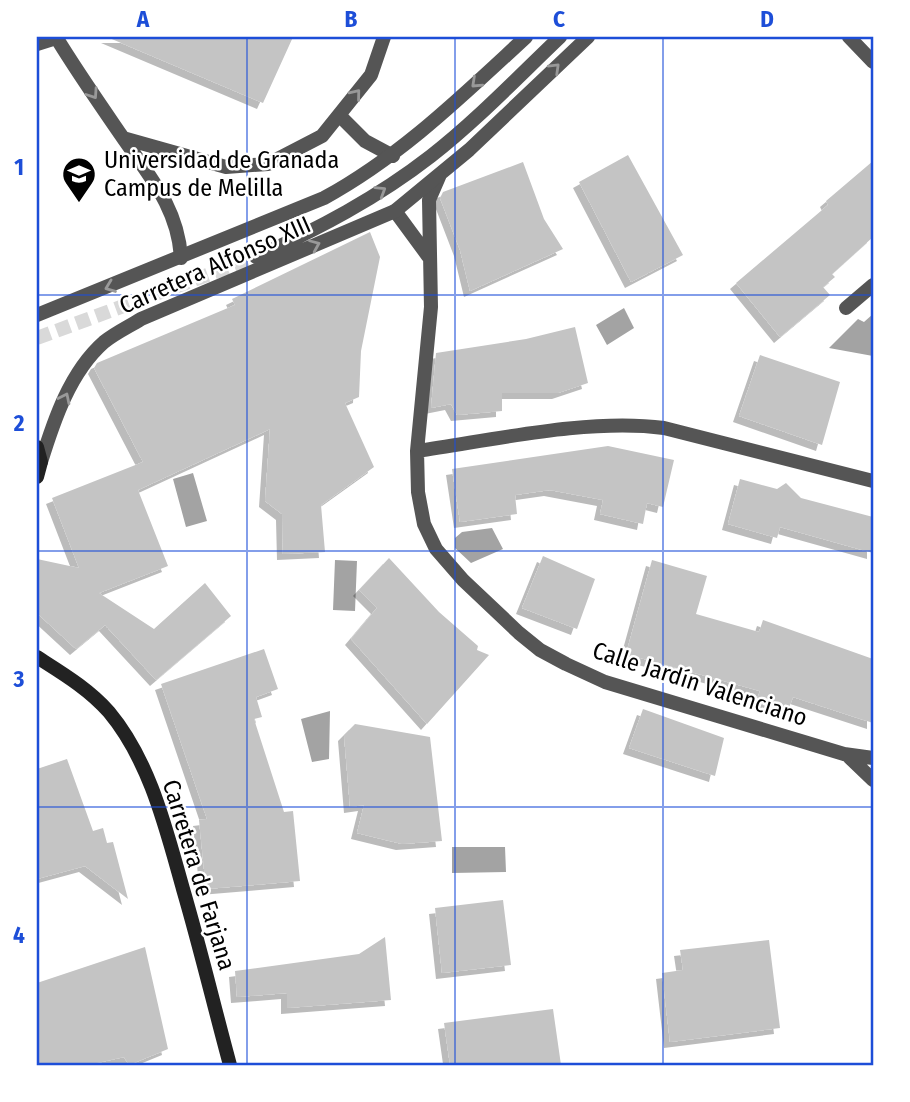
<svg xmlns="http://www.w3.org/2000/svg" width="910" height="1102" font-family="'Fira Sans Condensed',sans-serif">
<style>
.water{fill:#a3a3a3}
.building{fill:#c4c4c4;filter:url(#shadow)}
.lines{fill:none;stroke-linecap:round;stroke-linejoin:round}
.tertiary-tunnel{stroke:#d9d9d9;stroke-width:14;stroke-dasharray:14 7;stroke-linecap:butt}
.minor{stroke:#555;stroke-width:14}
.tertiary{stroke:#555;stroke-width:14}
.secondary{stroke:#222;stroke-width:14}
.oneway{stroke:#999}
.grid{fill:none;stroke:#1d4ed8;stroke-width:2;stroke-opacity:0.55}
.labels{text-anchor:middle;stroke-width:5;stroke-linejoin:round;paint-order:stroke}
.poi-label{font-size:24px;fill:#000;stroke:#fff;text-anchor:start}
.street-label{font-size:24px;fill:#000;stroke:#fff}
.neatline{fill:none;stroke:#1d4ed8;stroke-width:2.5}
.grid-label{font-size:23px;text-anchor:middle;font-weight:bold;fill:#1d4ed8}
</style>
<defs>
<filter id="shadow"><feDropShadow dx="-6" dy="6" stdDeviation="0" flood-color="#0004"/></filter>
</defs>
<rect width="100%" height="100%" fill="#fff"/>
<path class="water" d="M624,308l10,20 -27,17 -11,-20z
M873,314v42l-44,-8 29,-29 6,3z
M193,473l14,48 -21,6 -13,-48z
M492,528l11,21 -32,14 -16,-15v-10l7,-6z
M335,560l22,1 -2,50 -22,-1z
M330,711l-1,48 -17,3 -11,-43z
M452,847h53l1,25 -54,1z"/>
<path class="building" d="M107,37h186l-30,66z
M628,155l55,100 -52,27 -52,-100z
M873,161v76l-41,37 3,3 -12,10 7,8 -50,42 -44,-54 92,-78 -2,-4z
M523,162l21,57 19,30 -93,42 -10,-41 -20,-52 3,-6z
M370,232l10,25 -19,94 -2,46 -14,6 29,64 -53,38 4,47 -42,2 -1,-40 -17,-13 5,-72 -132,61 30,76 -69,27 55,36 51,-46 26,33 -75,64 -51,-55 -29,24 -39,-36v-54l42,9 -27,-70 91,-36 -49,-94 3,-5 138,-58 -3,-6z
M575,327l13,56 -30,10h-56v18l-45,4 -6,-11 -20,4 5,-55 90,-14z
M760,355l80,27 -18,63 -83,-29z
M608,446l66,14 -11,47 -16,-4 -4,21 -43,-10 3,-14 -53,-10 -35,5 2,19 -57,8 -8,-53z
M740,479l37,10 9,-6 15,15 72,19v36l-93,-26 -3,11 -49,-14z
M543,556l52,23 -18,50 -55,-21z
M389,558l50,54 39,34 -1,4 12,5 -62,69 -76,-85 26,-31 -18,-18z
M652,560l55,16 -11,38 63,18 4,-12 110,39v64l-80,-26 -6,16 -31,-11 4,-11 -134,-37z
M264,649l14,40 -22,8 6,20 -8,2 30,93 9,-1 7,70 -94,8 -7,-69 8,-1 -46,-135z
M643,709l81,29 -9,38 -86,-28z
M355,724l75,13 12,104 -40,3 -45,-11 7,-28 -14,2 -6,-72z
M67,759l26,72 10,-3 4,15 6,-1 15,57 -43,-33 -48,13v-110z
M503,900l8,65 -69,8 -7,-65z
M385,937l6,63 -104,8v-15l-50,4 -2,-26 124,-17z
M769,940l11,88 -110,14 -8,-69 21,-3 -3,-20z
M145,947l23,102 -39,16 -5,-8 -36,8h-51v-82z
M553,1009l8,56h-111l-6,-42z"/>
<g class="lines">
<path class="tertiary-tunnel" d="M37,338l219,-81"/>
<path class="minor" d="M56,37c20,33 43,66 65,98 28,41 57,72 60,123
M849,37l24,25
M37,44l19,-6
M339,115l26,26 28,15
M123,138l103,29 42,-3 54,-28 49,-61 13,-38
M439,177l-10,23 2,107 -14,144 1,41 6,32 12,25 27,31 56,53 21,17 26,14 39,18 239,72 29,4
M395,211l33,45
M846,308l27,-23
M417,451c77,-11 172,-33 247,-23l209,53
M848,756l25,24"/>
<path class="tertiary" d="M256,257c62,-28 121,-59 175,-101 46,-36 87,-79 129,-119
M37,315l287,-117c77,-42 138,-102 202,-161
M41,462c13,-42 29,-90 63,-120 11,-9 26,-16 37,-23l254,-108 74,-61 119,-113"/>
<path class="secondary" d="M37,447l4,15 -4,15
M37,657c25,16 52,32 72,55 41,49 57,117 74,177 17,58 31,117 47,176"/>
</g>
<defs><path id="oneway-chevron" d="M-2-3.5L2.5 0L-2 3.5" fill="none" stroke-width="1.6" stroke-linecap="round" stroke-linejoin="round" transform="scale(1.75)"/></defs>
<g class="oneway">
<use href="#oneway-chevron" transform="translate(555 68) rotate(-44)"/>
<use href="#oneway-chevron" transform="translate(476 83) rotate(137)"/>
<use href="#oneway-chevron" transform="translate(93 94) rotate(56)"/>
<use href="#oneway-chevron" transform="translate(356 94) rotate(-51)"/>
<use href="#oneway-chevron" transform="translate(381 191) rotate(-32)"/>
<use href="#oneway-chevron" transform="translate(315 245) rotate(-23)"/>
<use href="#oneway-chevron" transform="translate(110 287) rotate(159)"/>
<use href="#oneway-chevron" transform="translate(65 398) rotate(-64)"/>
</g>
<path class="grid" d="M247,37v1028M455,37v1028M663,37v1028M37,295h836M37,551h836M37,807h836"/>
<defs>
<g id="university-pin" transform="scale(1.75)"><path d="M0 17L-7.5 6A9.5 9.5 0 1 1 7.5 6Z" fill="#000" stroke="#fff"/><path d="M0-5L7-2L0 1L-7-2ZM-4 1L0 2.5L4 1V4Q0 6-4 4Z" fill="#fff"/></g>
</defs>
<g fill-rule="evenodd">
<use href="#university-pin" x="79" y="174"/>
</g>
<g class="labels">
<g class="poi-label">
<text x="104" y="168">Universidad de Granada<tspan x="104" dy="28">Campus de Melilla</tspan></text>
</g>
<g class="street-label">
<text transform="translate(215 265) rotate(-24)" y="8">Carretera Alfonso XIII</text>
<text transform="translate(700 684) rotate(18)" y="8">Calle Jardín Valenciano</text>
<text transform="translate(199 875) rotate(73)" y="8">Carretera de Farjana</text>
</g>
</g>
<rect width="910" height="1102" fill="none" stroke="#ffffff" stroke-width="77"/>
<rect x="38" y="38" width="834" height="1026" class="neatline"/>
<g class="grid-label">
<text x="143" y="27">A</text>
<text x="351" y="27">B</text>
<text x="559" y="27">C</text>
<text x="767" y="27">D</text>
<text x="19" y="175">1</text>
<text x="19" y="431">2</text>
<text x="19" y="687">3</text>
<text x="19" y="943">4</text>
</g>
</svg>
